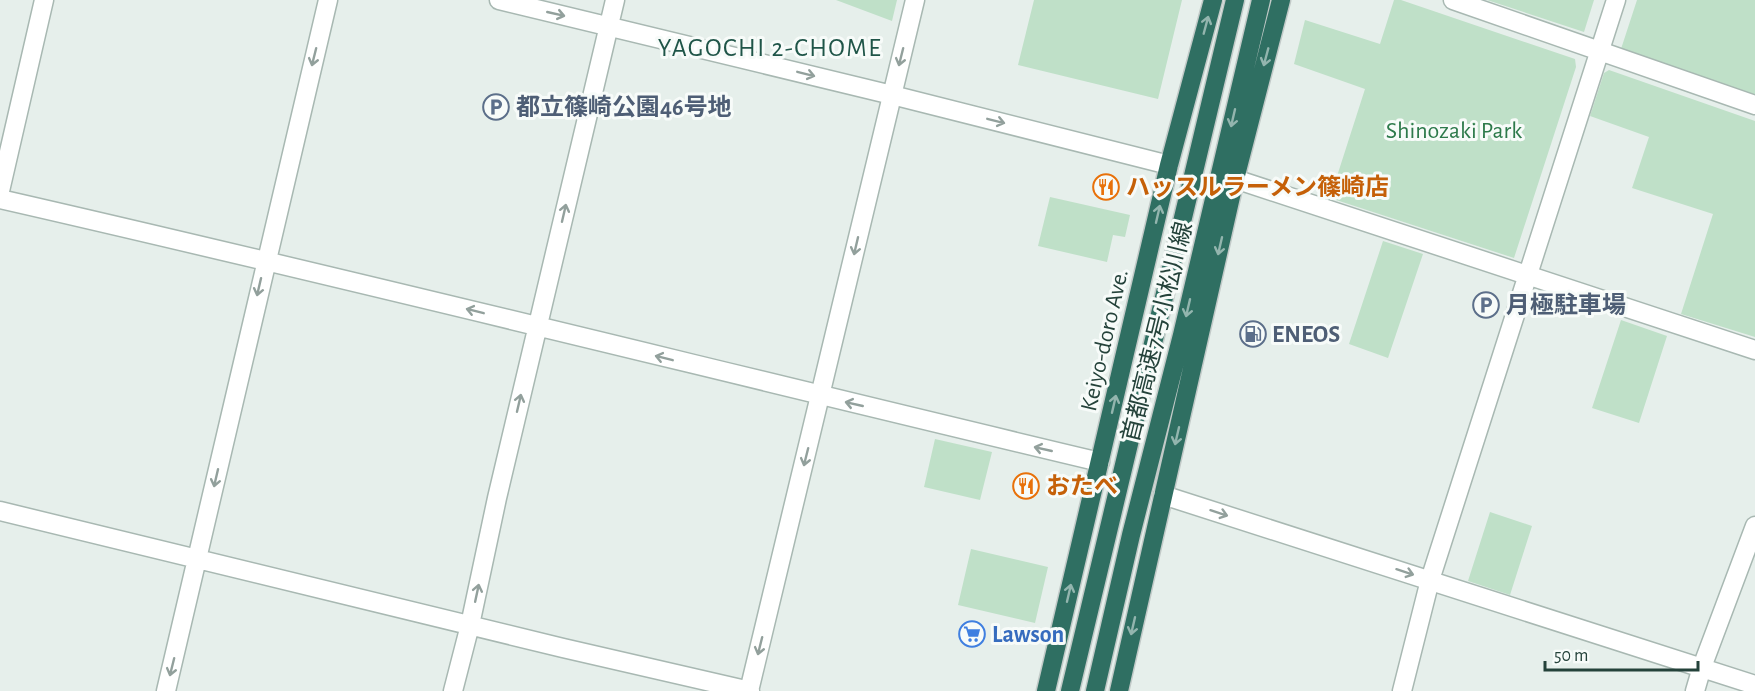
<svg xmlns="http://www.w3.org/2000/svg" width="1755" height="691" font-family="'Alegreya Sans','Noto Sans JP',sans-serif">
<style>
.green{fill:#bfe0c8}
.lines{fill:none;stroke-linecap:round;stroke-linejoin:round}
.minor-casing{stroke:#a8b8b2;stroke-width:21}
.highway-casing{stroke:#c2cac8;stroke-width:21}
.minor{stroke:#fff;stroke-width:18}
.highway{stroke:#2f6f62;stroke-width:18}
.oneway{stroke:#92a09c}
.oneway2{stroke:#93b5ae}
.labels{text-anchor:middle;stroke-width:6;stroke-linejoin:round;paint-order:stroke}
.service-label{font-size:24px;font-weight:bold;fill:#4e5e75;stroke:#f7fbf9;text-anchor:start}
.park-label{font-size:24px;fill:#2d7a4b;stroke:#f7fbf9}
.food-label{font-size:24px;font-weight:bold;fill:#c56008;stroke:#f7fbf9;text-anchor:start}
.street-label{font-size:24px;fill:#24423a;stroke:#f7fbf9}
.shop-label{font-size:24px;font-weight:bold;fill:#366cbe;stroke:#f7fbf9;text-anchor:start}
.neighbourhood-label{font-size:26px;letter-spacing:1.5px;fill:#1f5548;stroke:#f7fbf9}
</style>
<rect width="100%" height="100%" fill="#e6efeb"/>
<path class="green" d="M836,0h61l-5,21z
M1034,0h148l-24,99 -140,-34z
M1394,0h7l174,59 1,8 -62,191 -184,-60 35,-109 -71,-25 11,-44 75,24z
M1487,0h107l-10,32z
M1637,0h118v95l-134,-46z
M1609,70l146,51v216l-74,-23 32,-100 -81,-26 17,-51 -59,-21 14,-43z
M1050,197l80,18 -5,22 -12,-2 -6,27 -69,-16z
M1383,241l40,13 -35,104 -39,-14z
M1621,320l46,16 -28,87 -47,-15z
M935,439l57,13 -12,48 -56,-13z
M1490,512l42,14 -22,69 -42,-14z
M971,549l77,18 -13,56 -77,-18z"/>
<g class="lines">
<g class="minor-casing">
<path id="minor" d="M499,0l393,95 277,70
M1453,0l302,105
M1235,179l520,171
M0,191l44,-191
M0,199c368,84 734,176 1100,263
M1163,495l592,190
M0,511l563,137 187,43
M166,691c55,-230 106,-461 162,-691
M453,691l17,-66 27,-127 118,-498
M749,691l166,-691
M1402,691l28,-111 186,-580
M1695,691l7,-24 53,-141"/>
</g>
<g class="highway-casing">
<path id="highway" d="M1046,691l123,-526 44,-165
M1070,691l165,-691
M1095,691l36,-156 51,-200 79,-335
M1119,691l116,-512 46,-179"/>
</g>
<use href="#minor" class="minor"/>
<use href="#highway" class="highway"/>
</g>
<defs><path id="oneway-shaft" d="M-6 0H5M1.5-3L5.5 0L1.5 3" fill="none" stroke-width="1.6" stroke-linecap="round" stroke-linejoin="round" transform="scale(1.5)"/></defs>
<g class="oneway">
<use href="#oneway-shaft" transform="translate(556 14) rotate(13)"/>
<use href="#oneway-shaft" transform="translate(314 57) rotate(104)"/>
<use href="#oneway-shaft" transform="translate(901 57) rotate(104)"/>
<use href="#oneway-shaft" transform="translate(806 74) rotate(14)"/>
<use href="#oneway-shaft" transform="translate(996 121) rotate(14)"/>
<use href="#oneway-shaft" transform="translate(564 213) rotate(-77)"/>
<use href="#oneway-shaft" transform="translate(856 246) rotate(103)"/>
<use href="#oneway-shaft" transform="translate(259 287) rotate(103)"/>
<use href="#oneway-shaft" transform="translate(475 311) rotate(-166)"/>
<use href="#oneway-shaft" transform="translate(664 358) rotate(-166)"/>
<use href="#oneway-shaft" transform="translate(519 403) rotate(-77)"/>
<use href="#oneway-shaft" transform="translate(854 404) rotate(-167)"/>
<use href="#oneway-shaft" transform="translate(1043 449) rotate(-167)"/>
<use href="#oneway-shaft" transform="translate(806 457) rotate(104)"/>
<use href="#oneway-shaft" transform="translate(216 478) rotate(103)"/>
<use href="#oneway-shaft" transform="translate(1219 513) rotate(18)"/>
<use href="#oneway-shaft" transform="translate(1405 572) rotate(18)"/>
<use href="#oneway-shaft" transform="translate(477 593) rotate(-78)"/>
<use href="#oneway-shaft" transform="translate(760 646) rotate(104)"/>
<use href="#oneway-shaft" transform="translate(172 667) rotate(104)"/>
</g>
<g class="oneway2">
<use href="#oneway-shaft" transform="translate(1206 25) rotate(-75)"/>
<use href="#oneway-shaft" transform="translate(1266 57) rotate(105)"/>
<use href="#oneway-shaft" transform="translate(1233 118) rotate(103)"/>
<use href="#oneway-shaft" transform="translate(1158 214) rotate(-77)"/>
<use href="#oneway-shaft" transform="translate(1220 246) rotate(103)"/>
<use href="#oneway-shaft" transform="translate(1188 308) rotate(103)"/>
<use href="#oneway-shaft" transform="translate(1114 404) rotate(-77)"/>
<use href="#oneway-shaft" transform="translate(1177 436) rotate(103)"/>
<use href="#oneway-shaft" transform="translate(1069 593) rotate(-77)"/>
<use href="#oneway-shaft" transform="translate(1133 626) rotate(103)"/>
</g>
<defs>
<g id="parking-ring" transform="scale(1.35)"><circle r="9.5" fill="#f7fbf9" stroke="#5c6f8a" stroke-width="1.5"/><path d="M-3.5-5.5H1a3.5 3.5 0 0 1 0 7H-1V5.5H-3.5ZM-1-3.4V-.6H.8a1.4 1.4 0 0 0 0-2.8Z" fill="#5c6f8a"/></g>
<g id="restaurant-ring" transform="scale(1.35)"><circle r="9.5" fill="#f7fbf9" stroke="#e8710a" stroke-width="1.5"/><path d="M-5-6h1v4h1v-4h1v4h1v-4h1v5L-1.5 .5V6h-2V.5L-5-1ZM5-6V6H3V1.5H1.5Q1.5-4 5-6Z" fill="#e8710a"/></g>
<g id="fuel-ring" transform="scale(1.35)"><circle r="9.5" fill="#f7fbf9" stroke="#5c6f8a" stroke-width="1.5"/><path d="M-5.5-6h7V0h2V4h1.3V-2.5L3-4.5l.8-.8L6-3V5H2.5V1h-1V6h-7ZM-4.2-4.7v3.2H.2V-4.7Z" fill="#5c6f8a"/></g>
<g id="supermarket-ring" transform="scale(1.35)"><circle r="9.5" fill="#f7fbf9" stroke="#3f7fe0" stroke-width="1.5"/><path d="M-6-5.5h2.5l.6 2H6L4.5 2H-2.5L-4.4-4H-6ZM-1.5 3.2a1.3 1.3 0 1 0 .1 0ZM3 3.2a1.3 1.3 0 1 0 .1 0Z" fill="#3f7fe0"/></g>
</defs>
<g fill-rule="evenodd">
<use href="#parking-ring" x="496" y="107"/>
<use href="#restaurant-ring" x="1106" y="187"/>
<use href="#parking-ring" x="1486" y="305"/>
<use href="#fuel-ring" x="1253" y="334"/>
<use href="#restaurant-ring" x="1026" y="486"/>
<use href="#supermarket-ring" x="972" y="634"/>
</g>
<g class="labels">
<g class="service-label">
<text x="516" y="115">都立篠崎公園46号地</text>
<text x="1506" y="313">月極駐車場</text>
<text x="1272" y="342">ENEOS</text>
</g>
<g class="park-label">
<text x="1454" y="138">Shinozaki Park</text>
</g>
<g class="food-label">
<text x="1126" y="195">ハッスルラーメン篠崎店</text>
<text x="1046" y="494">おたべ</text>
</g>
<g class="street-label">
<text transform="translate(1157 332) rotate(-76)" y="8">首都高速7号小松川線</text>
<text transform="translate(1104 340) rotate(-77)" y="8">Keiyo-doro Ave.</text>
</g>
<g class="shop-label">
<text x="992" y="642">Lawson</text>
</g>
<g class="neighbourhood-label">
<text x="770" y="56">YAGOCHI 2-CHOME</text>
</g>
</g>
<path d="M1545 661v9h153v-9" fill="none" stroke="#24423a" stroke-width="3"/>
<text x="1554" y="661" font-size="18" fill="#24423a" stroke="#f7fbf9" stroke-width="4.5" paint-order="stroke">50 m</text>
</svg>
